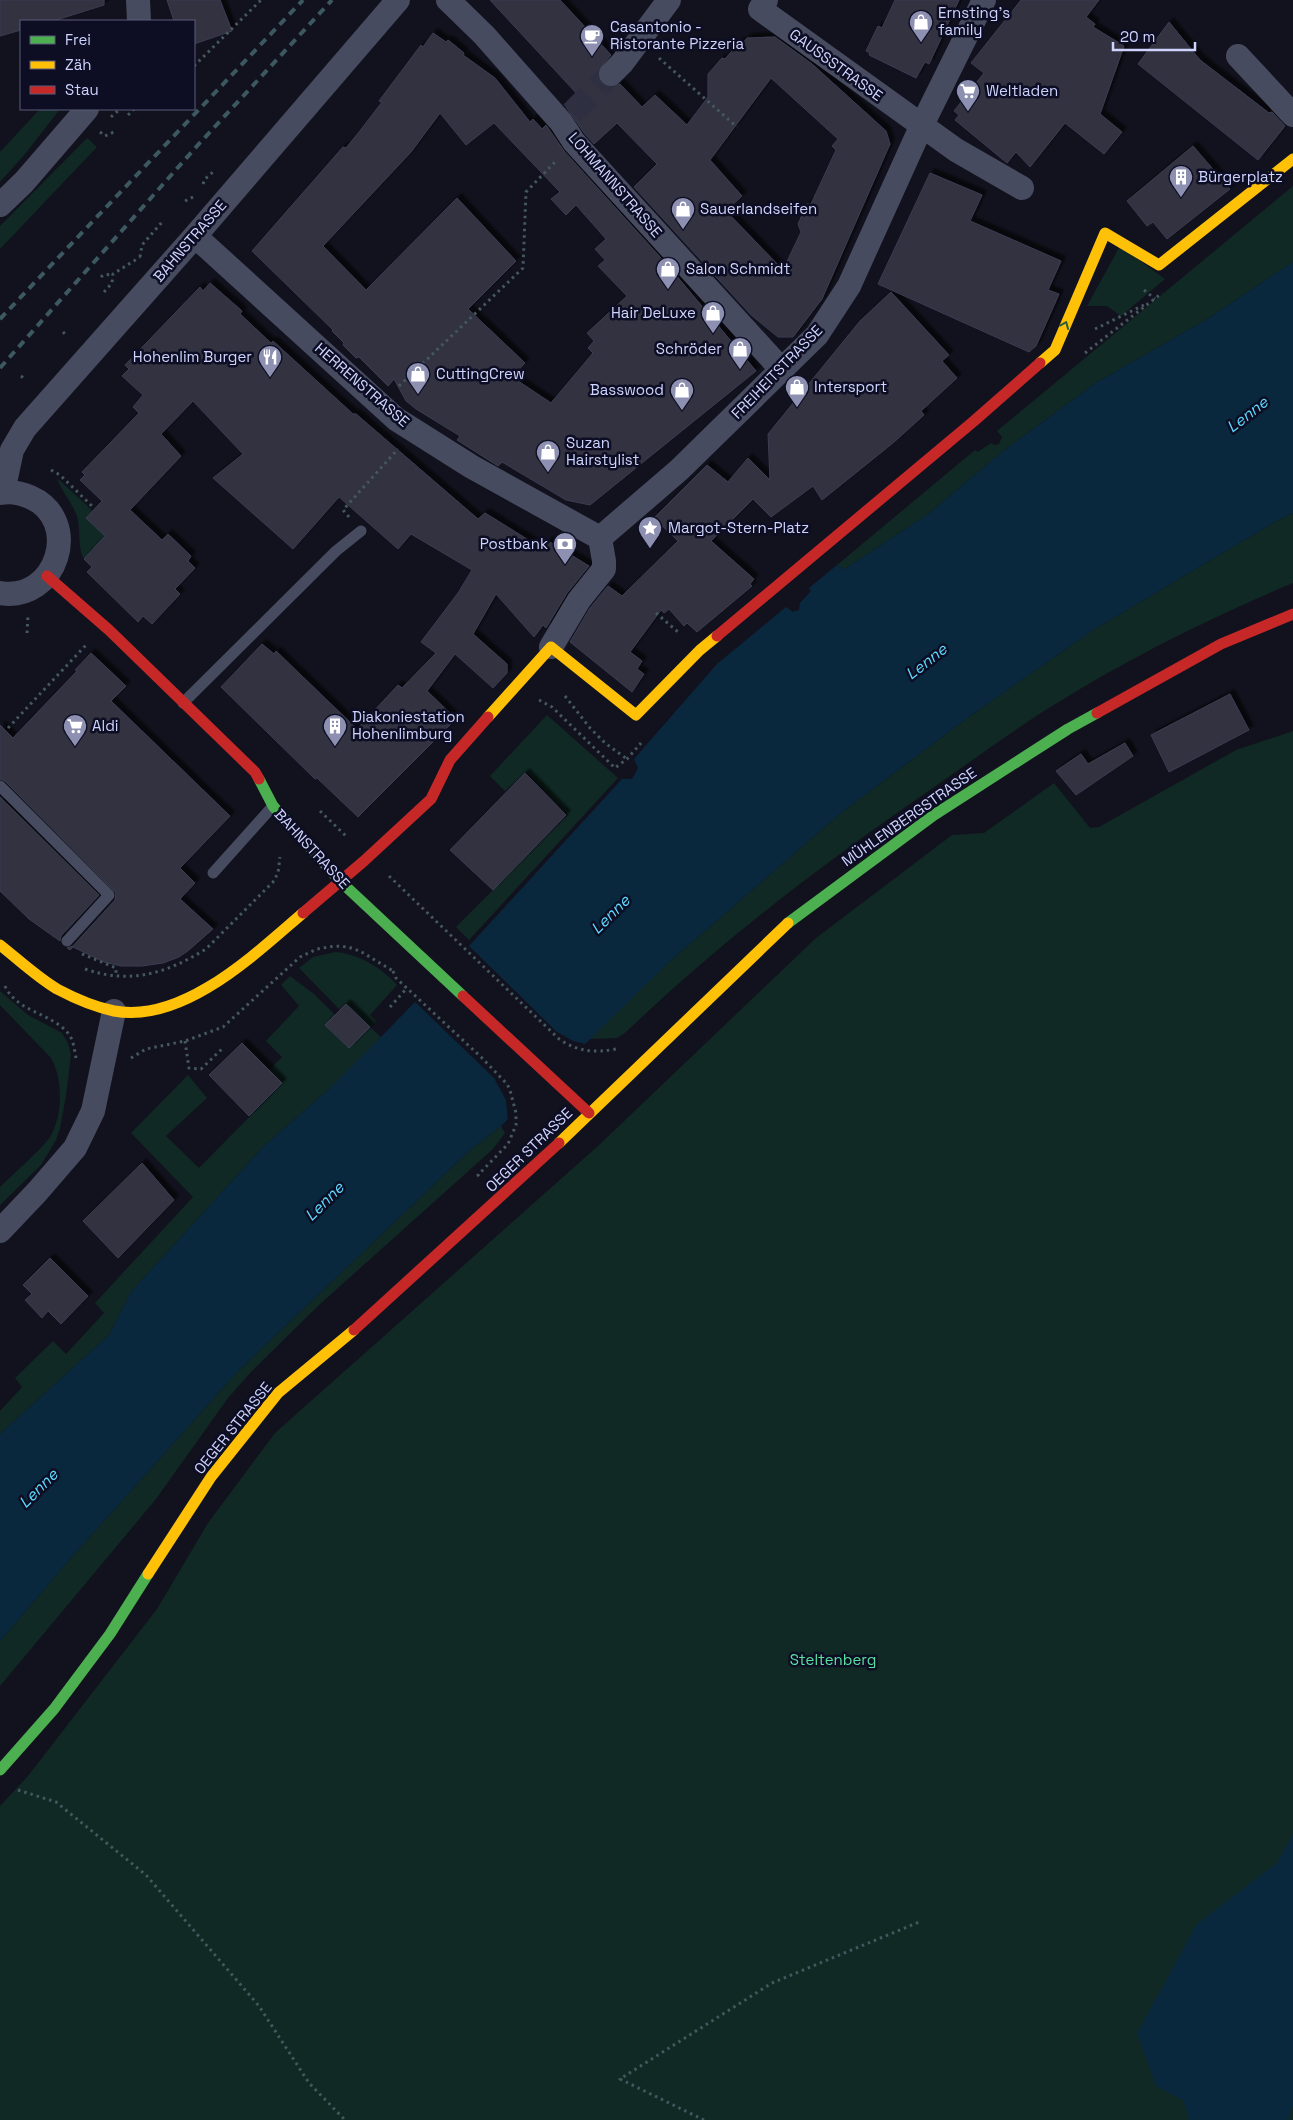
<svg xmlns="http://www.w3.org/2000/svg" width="1293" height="2120" font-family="'Space Grotesk',sans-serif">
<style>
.green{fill:#102924}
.water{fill:#09283e}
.pier{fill:#12121e}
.building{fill:#303040;stroke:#3c3d52;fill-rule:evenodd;filter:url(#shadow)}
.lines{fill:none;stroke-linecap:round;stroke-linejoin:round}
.street-tunnel{stroke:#2e2f40;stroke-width:24;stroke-dasharray:24 12;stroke-linecap:butt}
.path{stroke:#45585f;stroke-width:3;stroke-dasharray:2.5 4;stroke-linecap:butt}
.lane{stroke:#474b5f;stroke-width:11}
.street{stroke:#474b5f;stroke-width:24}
.fast{stroke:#4caf50;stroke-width:11}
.slow{stroke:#ffc107;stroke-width:11}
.jam{stroke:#c62828;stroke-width:11}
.rail{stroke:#3c5860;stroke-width:4;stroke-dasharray:8 6;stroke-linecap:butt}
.oneway{stroke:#2c5e3a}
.labels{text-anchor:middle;stroke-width:5;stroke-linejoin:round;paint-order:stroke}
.poi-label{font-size:15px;fill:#cfd4ff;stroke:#0d0e23;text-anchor:start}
.street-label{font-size:15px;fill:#cfd4ff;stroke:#0d0e23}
.park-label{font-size:15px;fill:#58e2a0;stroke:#0d0e23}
.water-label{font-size:16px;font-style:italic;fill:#5dd9ff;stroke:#0d0e23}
</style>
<defs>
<filter id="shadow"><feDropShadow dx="4.5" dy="-4.5" stdDeviation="1" flood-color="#0009"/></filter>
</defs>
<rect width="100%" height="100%" fill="#12121e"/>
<path class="green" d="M40,109h20l-35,45 -25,28v-30z
M87,138l10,9 -97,102v-23z
M1293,186v76l-84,56 -115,66 -92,68 -74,62 -83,55 -8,-4 138,-115 3,2 13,-9 4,2 4,-1 3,-7 -5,-6z
M1120,246l45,33 -44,37 -14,-10h-20z
M57,478l36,33 12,25 -21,23c-7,-12 -3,-29 -7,-43 -5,-13 -15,-24 -20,-38z
M1293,513v70c-86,36 -170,78 -249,128 -36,23 -71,49 -107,74 -109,75 -215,155 -311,247l-9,6 -29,1 81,-77 172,-149 125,-94 127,-89 187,-111z
M547,715l71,63 -149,162 -13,-13 112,-112 -42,-43 -21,19 -15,-15z
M1293,731v1389h-1293v-314l28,-30 129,-167 51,-86 67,-90 323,-287 218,-208 136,-103 32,-2 70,-50 36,45 9,-1 137,-77z
M335,952c24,2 47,16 62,33l-27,30 6,6 -6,6 11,10 -51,51 -66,58 -133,146 -22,43 -109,99v-23l22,-24 -7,-9 38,-37 13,13 38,-41 -9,-10 98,-106 -62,-64 57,-58 19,23 -41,38 33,32 83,-84 -13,-14 13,-13 -16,-16 33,-35 -18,-21 9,-9 24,18 21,21 -10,10 24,23 20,-21 -29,-17 -41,-42 14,-11z
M0,991l28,24 34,18 6,10 3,12 -5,41 -6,32 -4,12 -15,25 -41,40v-18c15,-15 37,-33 50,-50 13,-20 13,-59 1,-79l-51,-53z
M501,1126l4,7 -12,16 -174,156 -68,67 -23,26 -72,101 -156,187v-45l70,-82 168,-188 232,-221z"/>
<path class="water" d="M1293,262v251l-13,6 -187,111 -127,89 -125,94 -172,149 -168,164 -31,24 -232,221 -168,188 -70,82v-207l109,-99 22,-43 133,-146 66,-58 51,-51 88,-91 153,-167h10l6,-11 -4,-9 83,-95 69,-57 7,5 6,-2 1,-7 11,-12 -2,-3 28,-23 8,4 83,-55 74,-62 92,-68 115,-66z
M1293,1834v271l-5,15h-99l-5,-19 -28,-15 -19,-53 60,-109 80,-61z"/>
<path class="pier" d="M467,944l90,88 16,9 13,3 -78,79 -2,-23 -12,-22 -81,-78z"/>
<path class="building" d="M0,0h104v5l-51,16h-32v9l-21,6z
M167,0h53l12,31 -38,13v-23h-20z
M490,0h70l51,55 -13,15v8l4,6 6,3h6l6,-3 22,23 13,-12 32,30 21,-28v-23l14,-16 3,1 15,-17 3,1 4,-5 28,-1 37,27 74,67 4,13 -68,155 -29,38h-15l-27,-22 -117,-128 23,-23 -40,-41 -23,21 -9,-10 -19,-27 12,-12zM771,78l67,61 -6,7 4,4 -25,54h-4l-9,20 3,8 -18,38 -57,-59 16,-15 -32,-36z
M895,0h64l-30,64 -4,-2 -9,16 -47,-23 1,-2 -4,-2 12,-25 4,2z
M1021,0h78l-13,17 9,7 -2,3 31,19 -24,68 22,18 -18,22 -39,-31 -35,44 -14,-15 -9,11 -52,-43 4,-5 -5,-4 30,-38 -13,-10z
M1169,22l31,38 69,53 3,-1 13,14 -27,34 -120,-96z
M433,33l13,9 2,-2 16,13 -1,2 32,23 35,44 3,-3 9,10 4,-4 18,26 106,117 86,103 -166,134 -24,-5 -64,-38 -4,4 -41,-26 3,-4 -44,-27 -10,-8 -12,-22 -6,7 -29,-29 -3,1 -13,-13 1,-2 -12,-12 1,-1 -81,-79 91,-104 3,1 13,-16 23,-30 -3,-1 42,-56 2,2zM440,113l26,32 28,-22 66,69 -9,7 15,16 10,-10 30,34 -11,10 10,11 -7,6 29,30 -40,37 7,8 -6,7 5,5 -42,50 -39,-26 13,-14 -57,-54 48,-48 -59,-63 -91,92 -43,-44 88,-94z
M1193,146l37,43 -63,50 -14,-17 -6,4 -20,-25z
M930,173l52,22 -12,26 91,40 -13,29 11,4 -23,52 -7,6 -151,-68z
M210,283l32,28 -2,3 31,29 2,-2 80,73h3l122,105 7,-6 58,36 5,-8 41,25 -22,27 -21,35 -3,-3 -9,12 -38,-43 -23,40 34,30v9l-14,15 -38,-34 -28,37 29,28 -98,98 -41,-39 -2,1 -94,-92 41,-43 12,10 2,-3 81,78 41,-44 4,3 34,-35 -15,-11 37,-49 14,-23 -61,-36 -13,15 -59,-52 -46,52 -80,-71 30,-24 -50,-53 -32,33 20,22 -51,54 32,30 6,-6 23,22 -3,5 7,7 -20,21 5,5 -28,30 -9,-8 -5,6 -51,-50 5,-5 -8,-8 21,-23 -19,-18 16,-17 -22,-21 5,-5 -3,-3 57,-59 -6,-6 10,-12 -21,-19 7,-7 -4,-4 75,-78 3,4z
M891,292l58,63 -7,6 15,17 -36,33 3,4 -31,28 -71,57 -9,-14 -42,31 -18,-18 -42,42 43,38 -4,5 2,2 -55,46 -10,-9 -3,3 -15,-17 -5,4 -3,-3 -31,42 12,9 -5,8 7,5 -12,18 -62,-50 20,-34 18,-22 14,10 56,-55 -24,-23 53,-53 21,17 20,-24 22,22 -2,-46 92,-113z
M91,653l35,33 -15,15 119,115 -50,52 15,15 -15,16 33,30 -24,21 -10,7 -16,6 -21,3h-21l-17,-4 -31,-15 -3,3 -3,-2 6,-2 42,-46 1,-7 -111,-112 -5,-2v-54l13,13 64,-67 -2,-1z
M1230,694l19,36 -80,42 -18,-37z
M1125,743l8,13 -57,39 -20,-24 25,-17 7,10z
M525,773l41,42 -73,75 -43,-40z
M0,797l99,98 -38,41 -1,5 -31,-22 -29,-28z
M346,1004l24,23 -21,21 -24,-23z
M242,1043l40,40 -33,33 -40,-41z
M142,1163l32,37 -56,58 -35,-37z
M50,1258l38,38 -27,28 -13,-13 -6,7 -17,-18 7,-6 -9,-9z"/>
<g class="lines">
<path class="street-tunnel" d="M572,113l39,-39"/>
<path class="path" d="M659,58l78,69
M194,66l67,-66
M128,115l6,-6
M111,117l9,-8
M100,132l5,4 11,-5
M203,184l2,-5 8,-7
M185,201l8,-4
M140,257l2,-12 21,-24
M101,277l2,-2 10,-1
M1144,290l11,9
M104,292l8,-9 1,-9 27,-17
M1095,329l53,-26
M63,332l3,3
M1085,353l77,-60
M21,376l5,4
M399,386l124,-118 3,-76 30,-31
M51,470l9,5 32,31
M349,517l-6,-7 55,-61
M656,613l22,19
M27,633l1,-17
M565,696l25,32 15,15 22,16
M539,700l13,7 63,61 12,-9 14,-16
M8,728l78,-83
M320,811l28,27
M389,876l170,163c19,13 36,14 57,10
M82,954l34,14v8
M85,969c46,16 82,4 121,-20l67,-67 5,-9 2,-16
M393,971l3,7 85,79 26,27 3,6 6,23v12l-8,19 -30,31 2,3
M5,986c11,25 45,27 62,46 7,7 7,17 9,26
M390,1007l17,-19
M185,1041l4,27 12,1 23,-22
M131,1058l15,-9 39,-8 38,-14 77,-70 17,-8 18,-3 13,1 12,4 33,20
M18,1790l38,12 90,73 113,131 50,77 36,37
M704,2120l-84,-41 152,-96 147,-61"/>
<path class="lane" d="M183,703l153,-152 25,-20
M0,786l109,109 -42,46
M213,873l60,-67"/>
<path class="street" d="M138,0l1,21
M448,0l36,35 77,87 13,20 208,228
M766,0l-6,9 196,141 66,38
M1238,56l55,59
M611,74l11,-11 47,-63
M0,205l24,-23 63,-73
M195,236l201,183 76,48 128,71
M3,492l9,-42 13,-22 170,-192 203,-236
M0,493c10,-2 21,0 30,4 53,23 27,106 -30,96
M551,647l28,-47 25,-31v-8l-4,-23 79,-68 138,-135 32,-49 72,-159 63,-127
M0,1231l37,-39 38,-44 18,-37 21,-100"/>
<path class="fast" d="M259,779l14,27 67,75 123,115
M788,923l146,-108 134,-86 29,-16
M0,1770l54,-61 56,-75 38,-60"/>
<path class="slow" d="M1040,363l15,-13 50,-117 54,32 134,-106
M488,717l63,-70 85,68 64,-65 17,-14
M0,945c19,15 37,32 57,44 17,9 38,18 57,22 69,13 141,-57 189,-98
M559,1143l229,-220
M148,1574l63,-97 67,-84 76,-63"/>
<path class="jam" d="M47,576l62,54 146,142 4,7
M717,636l257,-215 66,-58
M1097,713l124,-69 72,-30
M303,913l61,-52 67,-62 19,-39 38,-43
M463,996l126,117
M354,1330l205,-187"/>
<path class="rail" d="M0,319l303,-319
M0,368l197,-222 135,-146"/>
</g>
<defs><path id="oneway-chevron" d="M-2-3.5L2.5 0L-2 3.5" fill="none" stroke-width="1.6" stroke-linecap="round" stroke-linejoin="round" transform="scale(1.25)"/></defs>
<use class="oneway" href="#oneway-chevron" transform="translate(1065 325) rotate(-67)"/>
<defs>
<g id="shop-pin" transform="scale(1.25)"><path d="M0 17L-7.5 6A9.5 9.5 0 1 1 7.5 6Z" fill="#8d90b0" stroke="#0d0e23"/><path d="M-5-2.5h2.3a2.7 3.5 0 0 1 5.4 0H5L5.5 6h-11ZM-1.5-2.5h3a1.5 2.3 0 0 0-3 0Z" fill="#fff"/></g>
<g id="cafe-pin" transform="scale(1.25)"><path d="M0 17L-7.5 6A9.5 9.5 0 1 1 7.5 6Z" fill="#8d90b0" stroke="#0d0e23"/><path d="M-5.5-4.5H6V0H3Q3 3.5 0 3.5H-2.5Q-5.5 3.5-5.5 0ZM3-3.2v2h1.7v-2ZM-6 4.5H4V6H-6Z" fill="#fff"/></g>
<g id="supermarket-pin" transform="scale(1.25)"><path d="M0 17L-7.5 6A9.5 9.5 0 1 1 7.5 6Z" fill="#8d90b0" stroke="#0d0e23"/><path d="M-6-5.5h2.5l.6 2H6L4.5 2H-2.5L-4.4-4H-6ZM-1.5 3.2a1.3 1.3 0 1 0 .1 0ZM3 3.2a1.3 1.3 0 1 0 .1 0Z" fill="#fff"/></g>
<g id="building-pin" transform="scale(1.25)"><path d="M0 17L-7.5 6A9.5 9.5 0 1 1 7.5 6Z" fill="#8d90b0" stroke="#0d0e23"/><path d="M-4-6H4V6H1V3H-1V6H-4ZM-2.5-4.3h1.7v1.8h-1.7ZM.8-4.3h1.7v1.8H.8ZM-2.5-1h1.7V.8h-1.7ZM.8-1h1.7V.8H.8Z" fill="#fff"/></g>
<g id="restaurant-pin" transform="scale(1.25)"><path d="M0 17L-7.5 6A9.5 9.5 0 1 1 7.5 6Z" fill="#8d90b0" stroke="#0d0e23"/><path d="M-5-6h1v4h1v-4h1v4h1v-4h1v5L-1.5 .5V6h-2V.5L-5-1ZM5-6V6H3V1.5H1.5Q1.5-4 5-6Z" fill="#fff"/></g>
<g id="sight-pin" transform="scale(1.25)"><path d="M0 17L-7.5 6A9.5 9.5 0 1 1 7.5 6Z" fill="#8d90b0" stroke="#0d0e23"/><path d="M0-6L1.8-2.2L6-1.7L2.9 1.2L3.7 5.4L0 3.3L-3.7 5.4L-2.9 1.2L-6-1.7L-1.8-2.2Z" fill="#fff"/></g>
<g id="bank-pin" transform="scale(1.25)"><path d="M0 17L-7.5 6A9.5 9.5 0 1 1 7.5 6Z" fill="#8d90b0" stroke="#0d0e23"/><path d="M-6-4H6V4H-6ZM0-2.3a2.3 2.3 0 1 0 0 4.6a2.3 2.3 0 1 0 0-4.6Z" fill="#fff"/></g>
</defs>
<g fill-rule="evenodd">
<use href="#shop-pin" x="921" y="22"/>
<use href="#cafe-pin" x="592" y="36"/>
<use href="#supermarket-pin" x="968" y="91"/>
<use href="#building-pin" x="1181" y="177"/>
<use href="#shop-pin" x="683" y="209"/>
<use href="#shop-pin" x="668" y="269"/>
<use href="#shop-pin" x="713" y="313"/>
<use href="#shop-pin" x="740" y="349"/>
<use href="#restaurant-pin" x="270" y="357"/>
<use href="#shop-pin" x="418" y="374"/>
<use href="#shop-pin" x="797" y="387"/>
<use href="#shop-pin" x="682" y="390"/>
<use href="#shop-pin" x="548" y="452"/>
<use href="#sight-pin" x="650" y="528"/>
<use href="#bank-pin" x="565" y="544"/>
<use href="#supermarket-pin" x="75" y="726"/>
<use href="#building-pin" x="335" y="726"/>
</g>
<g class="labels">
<g class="poi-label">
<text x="938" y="18">Ernsting's<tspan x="938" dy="17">family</tspan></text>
<text x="610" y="32">Casantonio -<tspan x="610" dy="17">Ristorante Pizzeria</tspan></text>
<text x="986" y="96">Weltladen</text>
<text x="1198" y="182">Bürgerplatz</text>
<text x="700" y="214">Sauerlandseifen</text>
<text x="686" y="274">Salon Schmidt</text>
<text x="696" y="318" text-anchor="end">Hair DeLuxe</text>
<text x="722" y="354" text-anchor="end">Schröder</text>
<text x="252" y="362" text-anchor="end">Hohenlim Burger</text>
<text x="436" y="379">CuttingCrew</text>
<text x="814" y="392">Intersport</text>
<text x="664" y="395" text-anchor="end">Basswood</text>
<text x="566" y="448">Suzan<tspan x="566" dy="17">Hairstylist</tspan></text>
<text x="668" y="533">Margot-Stern-Platz</text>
<text x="548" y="549" text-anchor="end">Postbank</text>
<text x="352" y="722">Diakoniestation<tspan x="352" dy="17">Hohenlimburg</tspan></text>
<text x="92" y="731">Aldi</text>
</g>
<g class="street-label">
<text transform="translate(836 65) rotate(36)" y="5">GAUSSSTRASSE</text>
<text transform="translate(615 185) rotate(49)" y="5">LOHMANNSTRASSE</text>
<text transform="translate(190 241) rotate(-49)" y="5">BAHNSTRASSE</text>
<text transform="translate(777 372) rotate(-46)" y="5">FREIHEITSTRASSE</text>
<text transform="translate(362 385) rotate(41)" y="5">HERRENSTRASSE</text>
<text transform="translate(909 817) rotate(-35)" y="5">MÜHLENBERGSTRASSE</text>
<text transform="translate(312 849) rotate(47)" y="5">BAHNSTRASSE</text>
<text transform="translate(529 1150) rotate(-44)" y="5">OEGER STRASSE</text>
<text transform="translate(233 1428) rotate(-51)" y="5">OEGER STRASSE</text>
</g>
<g class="park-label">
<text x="833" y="1665">Steltenberg</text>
</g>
<g class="water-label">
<text transform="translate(1247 414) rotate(-38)" y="6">Lenne</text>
<text transform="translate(926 661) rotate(-38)" y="6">Lenne</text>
<text transform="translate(610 914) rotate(-45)" y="6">Lenne</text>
<text transform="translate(324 1201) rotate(-45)" y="6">Lenne</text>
<text transform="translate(38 1488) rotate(-45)" y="6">Lenne</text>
</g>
</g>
<rect x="20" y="20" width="175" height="90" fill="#0d0e23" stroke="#5b5d7b"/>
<rect x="30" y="36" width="25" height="8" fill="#4caf50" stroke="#5b5d7b"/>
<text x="65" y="45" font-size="15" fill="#cfd4ff">Frei</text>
<rect x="30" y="61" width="25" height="8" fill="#ffc107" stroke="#5b5d7b"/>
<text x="65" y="70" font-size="15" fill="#cfd4ff">Zäh</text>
<rect x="30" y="86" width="25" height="8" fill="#c62828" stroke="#5b5d7b"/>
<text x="65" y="95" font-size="15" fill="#cfd4ff">Stau</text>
<path d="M1113 42v8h82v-8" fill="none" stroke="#cfd4ff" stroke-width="2.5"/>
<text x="1120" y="42" font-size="15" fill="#cfd4ff" stroke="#0d0e23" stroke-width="4" paint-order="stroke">20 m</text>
</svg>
